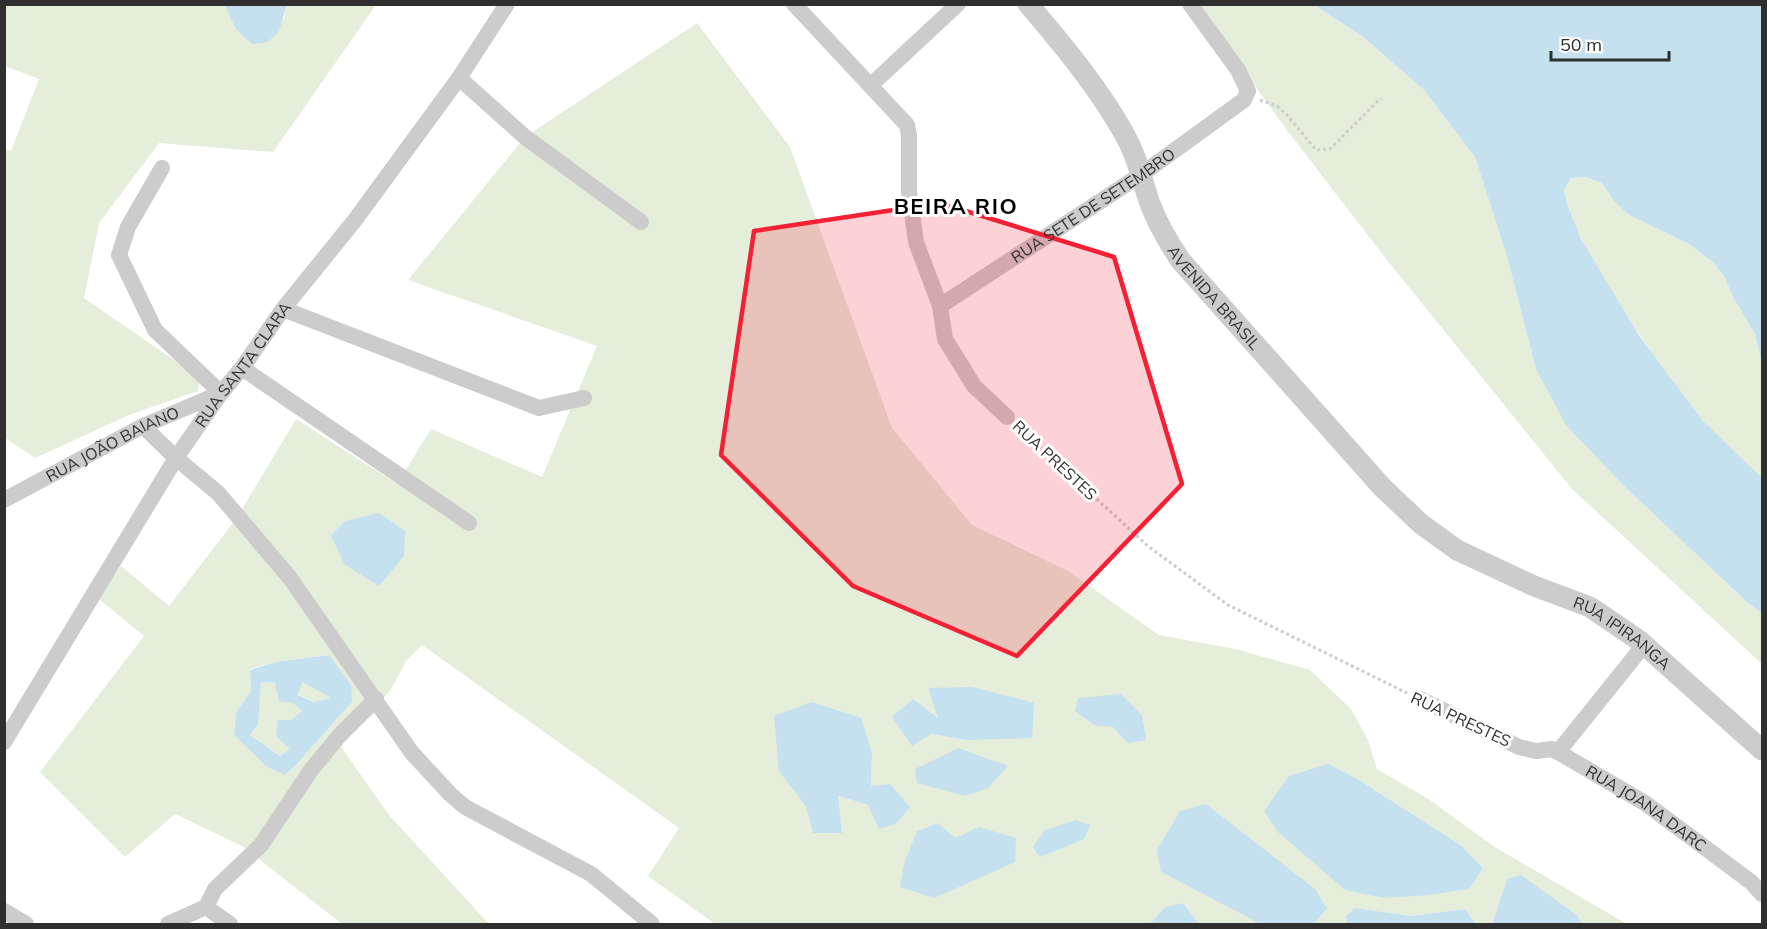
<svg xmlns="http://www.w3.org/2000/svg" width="1767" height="929" font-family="Mulish,sans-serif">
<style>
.green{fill:#e5eddb;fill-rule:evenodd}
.water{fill:#c5e0ef;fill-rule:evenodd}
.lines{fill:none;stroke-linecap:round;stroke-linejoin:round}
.path{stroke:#ccc;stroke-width:3;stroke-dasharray:3 3;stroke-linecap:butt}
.minor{stroke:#ccc;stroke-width:16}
.tertiary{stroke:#ccc;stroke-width:21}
.marked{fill:#f62035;fill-opacity:0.2;stroke:#f62035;stroke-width:4.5;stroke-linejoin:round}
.labels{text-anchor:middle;stroke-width:6;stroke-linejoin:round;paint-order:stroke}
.street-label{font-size:16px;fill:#2f2f2f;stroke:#fff}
.district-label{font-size:22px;font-weight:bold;letter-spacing:1.5px;fill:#000;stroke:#fff}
</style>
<rect width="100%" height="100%" fill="#fff"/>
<path class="green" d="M5,5h220v2l59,12 3,-14h89l-103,147 -114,-9 -60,80 -15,75 116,80 -2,13 -69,24 -94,43 -30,-20 -1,-289 7,2 28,-72 -34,-13z
M1197,5h117l48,31 62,54 51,67 31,96 30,116 90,119 122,115 14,10v51l-190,-175 -185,-229 -101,-131z
M697,23l93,124 102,281 80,97 96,46 91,64 76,14 75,21 41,39 17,31 9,29 53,31 63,46 134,78h-45l-4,-8 -71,-37 -15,45h-16l-11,-15 -54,7 -56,-8 -10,9 3,7h-34l13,-15 -166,-37 99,52h-61l-16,-21 -18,4 -15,17h-435l-67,-48 31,-48 -257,-183 -16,16 -16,30 -50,50 4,10 45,64 100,109h-147l-100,-78 -67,-32 -50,43 -85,-85 104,-136 -45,-37 22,-33 48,40 67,-87 60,-100 101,65 34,-55 111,48 55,-131 -189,-66 117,-143zM328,655l24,47 -58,65 -9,8 -51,-40 2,-23 15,-21 -1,-22 25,-7zM928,688l38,52 -35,-6 8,-15zM872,753l-1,34 -3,18 -31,-9 5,37 -29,-1 -7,-26zM1359,780l103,66 21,22zM938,823l17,15 -38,-7z
M1586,177l16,6 12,18 15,14 60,29 25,19 11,15 9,21 21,35 7,30v114c-19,-19 -41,-37 -59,-57 -14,-14 -24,-32 -36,-48 -38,-52 -88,-119 -103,-183l7,-12z
M302,681l30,17 -18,4 -16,-8z
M261,682l14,1 27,28 -11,9v29l-11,7 -30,-21 8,-10z"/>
<path class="water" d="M225,5l62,-1v1l-8,26 -11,11 -16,2 -16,-15z
M1314,5h448v359l-7,-30 -21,-35 -9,-21 -11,-15 -25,-19 -60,-29 -15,-14 -12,-18 -16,-6 -15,1 -7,12 4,16 13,33 57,95 64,86 60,58v135l-14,-10 -122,-115 -60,-63 -30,-56 -30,-116 -31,-96 -51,-67 -62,-54z
M379,513l26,18 -1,25 -25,30 -35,-22 -13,-29 14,-14z
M329,655l22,30 1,17 -58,65 -9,8 -19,-9 -32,-31 2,-23 15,-21 -1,-21 25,-8zM261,682l14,1 4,18 14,2 9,8 -11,9h-13l-2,16 14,13 -10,7 -30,-21 8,-10zM302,682h1l28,16 -17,4 -16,-7z
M972,687l62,16 -2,35 -66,2 -35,-6 -19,12 -20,-29 21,-18 25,19 -10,-30z
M1121,694l21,21 4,25 -18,3 -15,-16 -19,-2 -19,-14 3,-13z
M811,702l50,16 11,35 -1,33 19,-2 20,23 -14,17 -17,5 -11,-24 -30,-9 4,37h-29l-7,-27 -27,-35 -5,-55z
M958,748l50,18 -20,22 -23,8 -48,-13 -2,-14z
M1328,764l31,16 103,66 21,22 -14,21 -42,6 -43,3 -39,-8 -67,-58 -14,-21 25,-35z
M1206,804l109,85 12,20 -13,15h-54l-99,-52 -4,-22 23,-39z
M1076,820l14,5 -6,14 -44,18 -7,-10 12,-17z
M938,823l17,15 24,-11 37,11 -1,24 -81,36 -34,-11 4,-23 13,-33z
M1521,875l57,41 4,8h-90l15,-45z
M1183,903l16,21h-49l15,-17z
M1355,908l56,8 54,-7 11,15h-128l-3,-7z"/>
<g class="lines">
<path class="path" d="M1260,100l17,6 11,10 28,34 14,-1 51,-51
M1017,426l132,121 79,58 179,88"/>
<g class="minor">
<path d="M794,4l113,121 2,10v57l7,50 24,64 5,33 29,47 33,31"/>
<path d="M459,78l66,59 116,85"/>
<path d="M871,85l87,-81"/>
<path d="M162,168l-34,59 -9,28 36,75 66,63"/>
<path id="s1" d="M940,306l202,-132 102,-74 4,-9 -10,-21 -48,-66"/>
<path d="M283,309l256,99 45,-10"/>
<path d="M242,368l227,155"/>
<path d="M143,426l33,32 42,35 72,85 122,175 38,41 15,13 126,67 61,50"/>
<path id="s2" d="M4,500l139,-74 78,-33"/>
<path id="s3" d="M1420,699l99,48 17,4 16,-2 6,3 87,51 106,79 11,12"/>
<path id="s4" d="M4,742l172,-284 45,-65 21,-25 41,-59 72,-89 104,-142 48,-74"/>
<path d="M1558,752l86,-107"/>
<path d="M206,907l24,17"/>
<path d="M4,911l22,13"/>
<path d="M168,924l38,-17 9,-18 46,-44 50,-75 28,-34 37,-37"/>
</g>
<path class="tertiary" id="s5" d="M1028,4c35,41 75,89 100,137 10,19 14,39 21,60 8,22 19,41 32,60l201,226 39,37 36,26 77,36 56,21 50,34 122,109"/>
</g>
<path class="marked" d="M940,203l174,54 68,227 -165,172 -164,-70 -132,-131 33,-224z"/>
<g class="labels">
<g class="street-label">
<text dy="6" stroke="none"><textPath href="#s1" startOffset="183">RUA SETE DE SETEMBRO</textPath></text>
<text dy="6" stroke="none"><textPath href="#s5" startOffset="351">AVENIDA BRASIL</textPath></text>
<text dy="6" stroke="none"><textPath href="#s4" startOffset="447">RUA SANTA CLARA</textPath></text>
<text dy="6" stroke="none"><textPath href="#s2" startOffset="122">RUA JOÃO BAIANO</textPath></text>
<text transform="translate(1055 460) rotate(43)" y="6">RUA PRESTES</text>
<text dy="6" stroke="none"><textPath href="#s5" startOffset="888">RUA IPIRANGA</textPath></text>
<text transform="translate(1461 719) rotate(25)" y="6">RUA PRESTES</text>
<text dy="6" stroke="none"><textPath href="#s3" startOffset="255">RUA JOANA DARC</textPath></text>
</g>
<g class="district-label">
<text x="956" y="214">BEIRA RIO</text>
</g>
</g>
<rect width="1767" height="929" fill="none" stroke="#2f2f2f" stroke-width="12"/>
<path d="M1551 51v9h118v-9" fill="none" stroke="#2f2f2f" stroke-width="3"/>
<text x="1560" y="51" font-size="18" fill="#2f2f2f" stroke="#ffffff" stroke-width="4.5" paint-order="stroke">50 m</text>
</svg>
